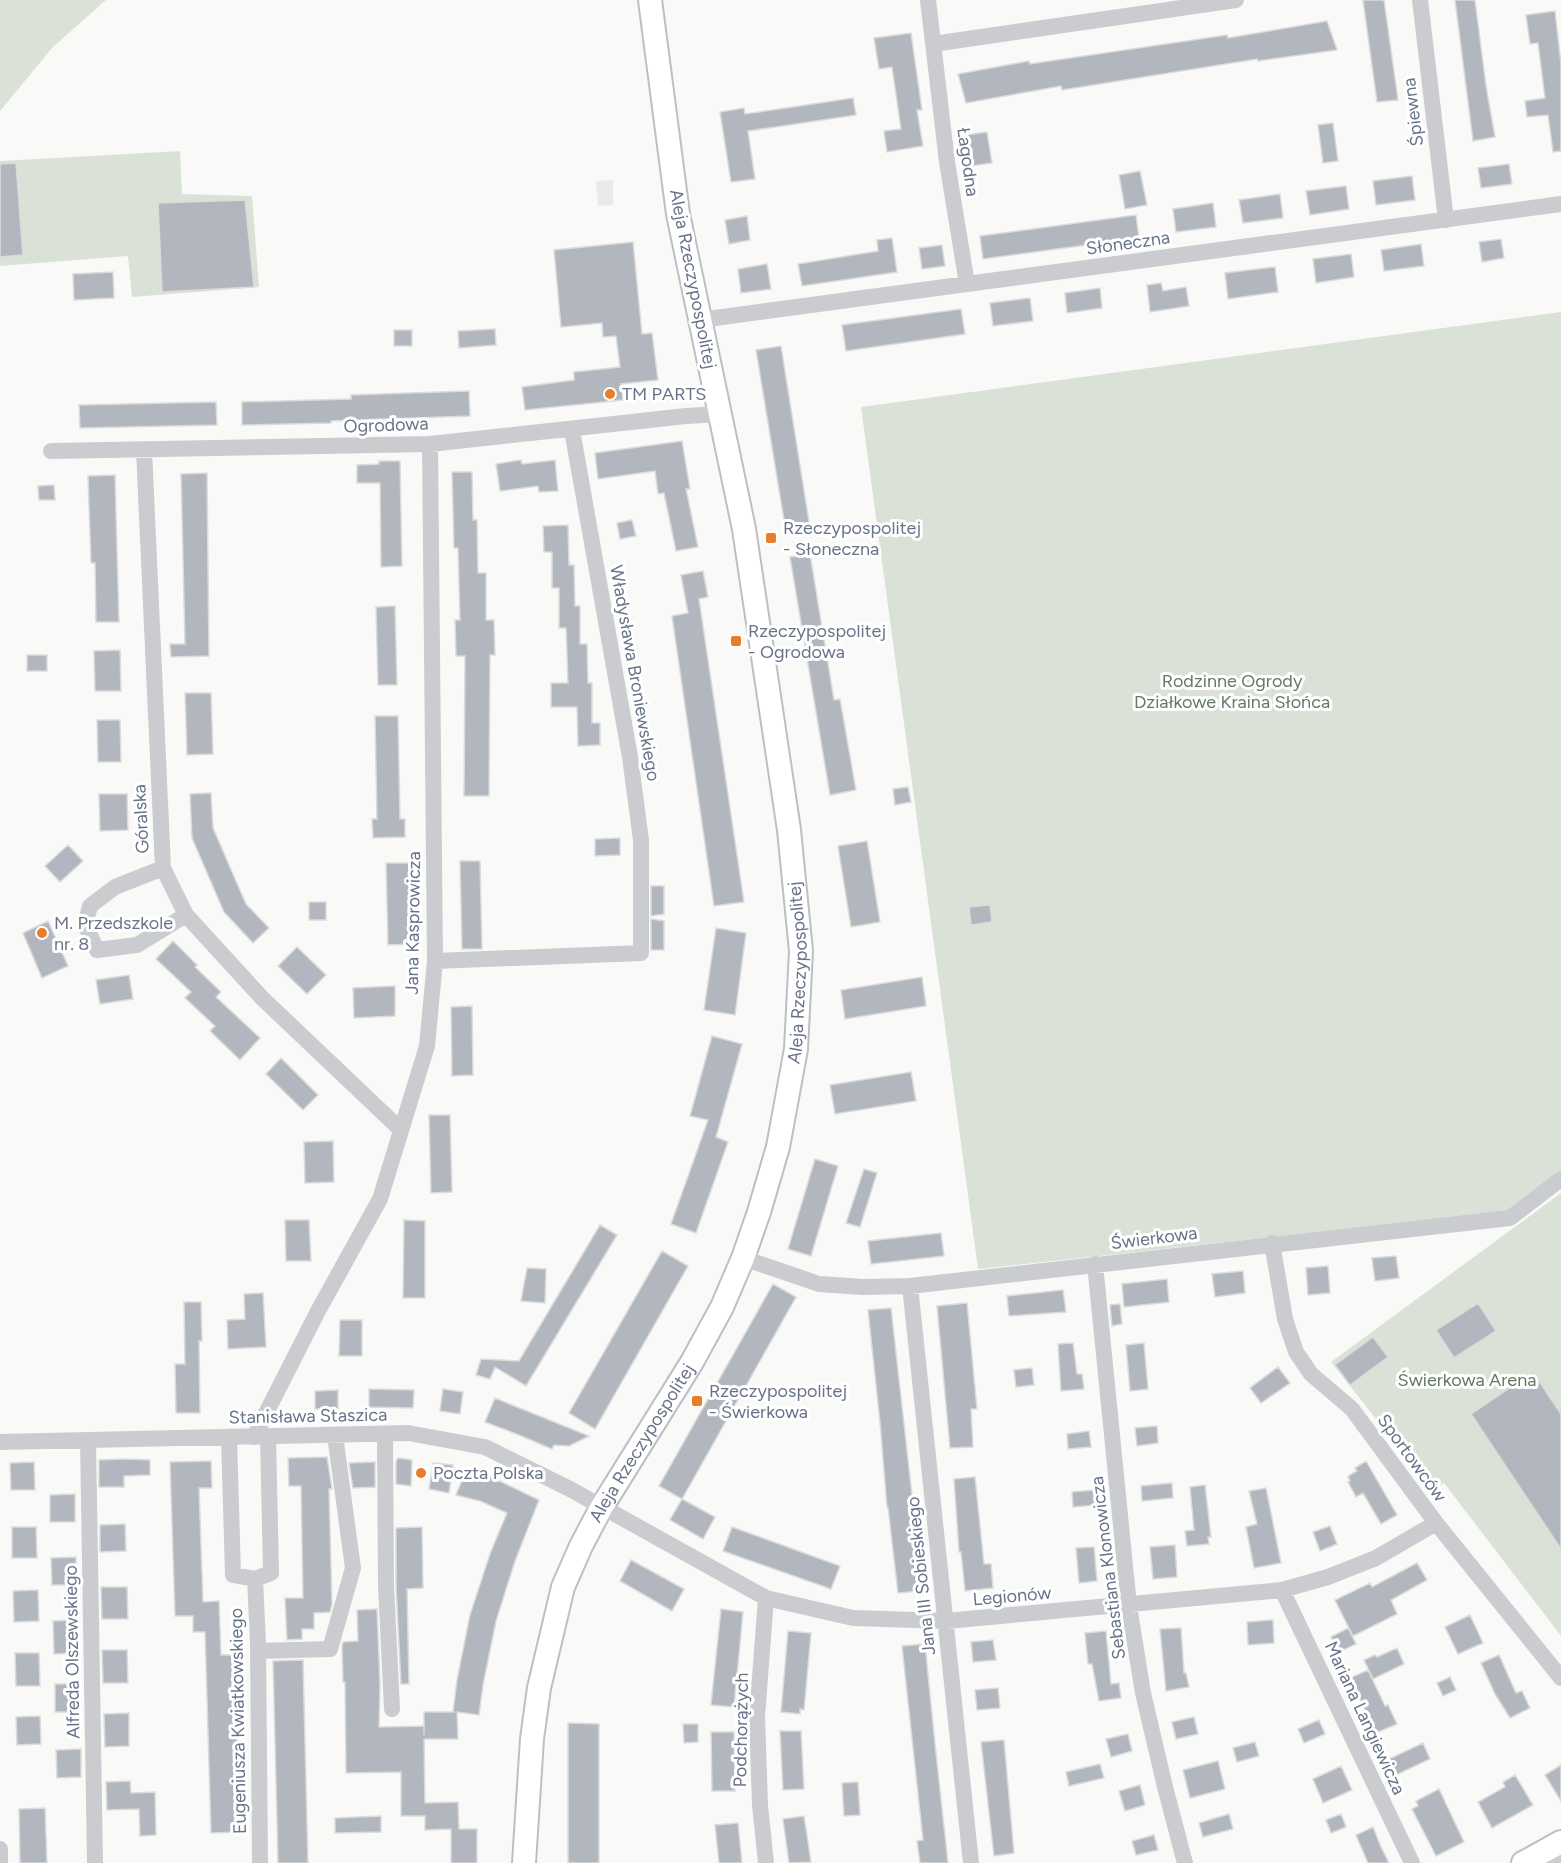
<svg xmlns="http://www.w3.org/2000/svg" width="1561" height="1863" font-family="Figtree,sans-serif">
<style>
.built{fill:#eaeaea}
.green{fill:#dae2d8}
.building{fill:#b2b7bf;stroke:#dbdbd9;stroke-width:1.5}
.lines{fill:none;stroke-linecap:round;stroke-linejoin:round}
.secondary-casing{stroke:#bcbfc5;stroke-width:26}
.street{stroke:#caccd0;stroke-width:16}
.secondary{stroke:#fff;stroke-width:22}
.poi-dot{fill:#e87e29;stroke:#fff;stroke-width:2}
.labels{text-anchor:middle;stroke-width:6;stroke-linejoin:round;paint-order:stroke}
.street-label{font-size:18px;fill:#687389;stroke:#fff}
.poi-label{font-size:18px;fill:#687389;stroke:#fff;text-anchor:start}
.park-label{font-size:18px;fill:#637a63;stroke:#fff}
</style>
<rect width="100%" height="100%" fill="#f9faf7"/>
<path class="built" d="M613,180v25l-15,1 -2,-25z"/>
<path class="green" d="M0,0h106l-54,48 -52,63z
M180,151l2,43 70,2 7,91 -127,10 -4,-41 -128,10v-105z
M1561,312v859l-54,41 -529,57 -117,-862z
M1561,1193v443l-117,-153 -11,8 -102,-129z"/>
<path class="building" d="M1363,0h21l14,100 -21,2z
M1455,0h20l11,86 9,51 -22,4z
M1555,11l6,53v87l-8,1 -5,-37 -21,2 -2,-16 20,-3 -7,-55 -8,1 -4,-29z
M1327,21l10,29 -79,11 -1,-2 -195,31 -1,-4 -95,17 -8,-29 71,-13 1,3 197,-29 1,3z
M911,33l11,77h-5l6,36 -36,6 -3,-21 17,-2 -9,-62 -13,2 -5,-31z
M853,98l3,17 -108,16 7,48 -24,3 -11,-70 24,-4 1,6z
M1333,123l5,38 -15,2 -5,-38z
M987,132l5,31 -22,3 -4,-31z
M16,163l7,92 -23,2v-93z
M1509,164l3,20 -31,4 -3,-20z
M1140,171l7,34 -22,4 -6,-34z
M1412,176l3,24 -39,5 -3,-24z
M1346,186l3,23 -39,6 -4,-24z
M1280,194l3,24 -40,5 -4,-23z
M245,200l9,87 -92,5 -4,-89z
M1213,203l3,24 -40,5 -3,-23z
M1136,215l3,23 -156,21 -3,-23z
M747,216l3,24 -21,4 -4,-24z
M892,238l5,34 -95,14 -4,-22 80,-13 -1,-11z
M1501,239l3,19 -22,4 -3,-20z
M633,242l9,92 10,-1 6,47 -37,4 2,16 -98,10 -3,-23 52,-7v-8l46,-5 -4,-31 -13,1 -1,-14 -41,4 -7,-77z
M1421,244l3,22 -40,5 -3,-21z
M942,245l3,21 -23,3 -3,-21z
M1351,254l3,23 -38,6 -3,-24z
M767,264l4,25 -30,4 -3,-24z
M1275,267l3,25 -50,7 -3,-26z
M113,272l1,26 -40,2 -1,-26z
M1161,283l2,8 23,-4 3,19 -39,6 -3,-27z
M1100,288l2,20 -35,5 -2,-20z
M1030,298l3,23 -40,5 -3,-23z
M961,309l4,25 -119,17 -4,-26z
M495,329l1,16 -37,3 -1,-17z
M394,330h18v16h-18z
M781,346l29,182 -24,4 -30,-182z
M469,391l1,25 -139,5v2l-89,2v-23l109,-3v-4z
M216,402l1,23 -137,3 -1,-23z
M682,441l8,48h-4l12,58 -22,4 -12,-58 -6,1 -3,-23 -57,8 -3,-26z
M521,460l1,4 33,-4 3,31 -19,1 -1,-6 -38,5 -4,-27z
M379,461h21l2,105 -21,1 -1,-84h-23v-18l22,-1z
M452,472h20l1,48h4l1,53h8v47h8l1,35h-5l-1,141h-25l1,-140h-9l-1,-36h5l-2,-72h-4z
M207,473l2,183 -38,1 -1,-13h15l-4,-170z
M115,475l4,147h-23l-1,-59h-4l-3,-87z
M54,485l1,15h-16l-1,-14z
M632,520l4,16 -16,3 -3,-16z
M568,525l1,40h5l1,41h5v38h7l1,39h4v40h8v22l-22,1 -1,-39h-26v-24h17l-2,-55h-7v-40h-7v-36h-8l-1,-26z
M810,554l24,146 6,-1 16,91 -26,5 -40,-238z
M703,571l5,26 -9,2 45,303 -30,4 -42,-290 16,-3 -7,-38z
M395,606l2,79h-19l-2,-78z
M120,650l1,41h-26l-1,-40z
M27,655h20v16h-20z
M185,693h26l2,61 -26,1z
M375,716h23l2,103h5v18l-32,1 -1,-19h5z
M97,720h23l1,42h-23z
M908,787l3,15 -16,3 -2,-16z
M211,793l2,35 33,76 23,24 -16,15 -29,-31 -32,-74 -2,-44z
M99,794h28l1,36 -28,1z
M620,838v17l-25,1v-17z
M867,841l13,81 -29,5 -13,-81z
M68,845l15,16 -23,21 -15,-16z
M460,861h20l2,88h-20z
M386,863h23l2,81 -23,1z
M651,886h13v28l-13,2z
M309,902h17v18h-17z
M990,905l2,17 -21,3 -2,-18z
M651,919l13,2v29h-13z
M48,921l20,45 -26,12 -19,-45z
M716,928l30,5 -11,82 -31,-5z
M173,941l24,24 -2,2 26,25 -5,5 44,41 -20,22 -30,-29 5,-5 -30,-28 6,-6 -35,-33z
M297,947l29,28 -19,19 -29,-28z
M129,975l4,24 -33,5 -4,-24z
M922,977l4,29 -81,13 -4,-29z
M395,986v30l-41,2 -1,-30z
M472,1006l1,69 -21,1 -1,-69z
M712,1036l30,8 -26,93 12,5 -32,91 -25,-9 37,-104 -18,-4z
M281,1058l37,37 -15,15 -37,-36z
M911,1072l5,29 -81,13 -5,-29z
M429,1115h21l2,77 -21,1z
M333,1141l1,41 -29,1 -1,-41z
M815,1159l23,7 -27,90 -23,-7z
M864,1169l13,4 -17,54 -14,-4z
M285,1220h24l2,41h-25z
M404,1220l21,1v77h-22z
M600,1225l17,10 -91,151 -31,-19 -5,12 -14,-4 5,-16 38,2z
M941,1233l3,23 -73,8 -3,-23z
M662,1251l26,15 -93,163 -26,-16z
M1396,1256l3,22 -24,3 -3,-23z
M1328,1266l2,27 -22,2 -2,-27z
M527,1268l19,1 -1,34 -24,-2z
M1243,1271l2,22 -30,4 -3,-23z
M1167,1279l2,23 -45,5 -2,-23z
M773,1284l23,13 -114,202 -23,-13z
M1063,1290l3,22 -57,4 -2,-20z
M263,1293l3,54 -38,2 -1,-29 18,-1 -1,-25z
M184,1302h17l1,39h-3l1,72h-24l-1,-49h10z
M967,1303l10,106h-6l2,38 -23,1 -13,-142z
M1478,1303l18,28 -42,27 -18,-28z
M1120,1304l2,20 -10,2 -2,-21z
M891,1308l22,196 -3,1 9,86 -21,2 -10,-86h-1l-7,-85 -12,-112z
M340,1320h22v36h-23z
M1373,1337l15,20 -38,28 -15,-20z
M1073,1343l4,31h5l2,15 -23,2 -3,-47z
M1144,1343l4,46 -18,2 -4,-46z
M1278,1367l12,16 -29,20 -11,-15z
M1032,1368l2,17 -18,2 -2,-17z
M1533,1372l28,42v135l-90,-135z
M369,1389l45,1 -1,18 -44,-1z
M443,1389l20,3 -3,22 -20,-3z
M338,1390v19h-23v-18z
M495,1398l12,5 82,33 -20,10 -15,-1 -2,4 -33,-14 -34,-13z
M1157,1426l1,17 -21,3 -2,-18z
M1089,1431l2,16 -23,2 -1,-15z
M327,1457l5,32h-3l3,115 -2,8 -16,1v16h-12v10l-15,1 -2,-42h18l-2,-112h-12l-1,-28z
M398,1458l14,2 -1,26 -15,-2v-23z
M124,1459l26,1v15l-26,1v11h-25v-27z
M211,1461l1,27h-13l4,114 16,-1 2,54h14l4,177 -28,1 -6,-201h-12v-16h-18l-5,-154z
M1366,1461l31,54 -16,9 -18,-31 -7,4 -8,-15 2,-1 -2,-5 9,-5 -2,-3z
M34,1462l1,28h-24l-1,-27z
M375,1462v25l-22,1 -4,-25z
M433,1463l20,2 -4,28 -20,-4z
M466,1470l25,7 48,23 -24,61 -19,60 -13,64 -4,30 -22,-3 1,27h-34l1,64 33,-1 1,27h18v34h-26v-34l-26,1v-14h-24v-44l-55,1 -1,-91h-2l-1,-36 1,-4 15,-1 -1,-31 20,-1 3,75 -1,43 45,-1v9v-23h31h-2l4,-32 13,-65 20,-61 17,-41 -27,-12 -24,-6z
M975,1477l9,87h7l2,24 -28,3 -4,-39h-2l-5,-73z
M1172,1483l1,15 -31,3 -1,-15z
M1205,1485l6,52h-3l1,7 -22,2 -2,-15 9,-1 -4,-43z
M1266,1488l15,75 -27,5 -8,-41 11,-3 -8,-33z
M1095,1490l1,15 -23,2 -1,-15z
M75,1494v28h-25v-27z
M682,1499l33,18 -12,22 -33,-19z
M125,1524l1,27 -26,1v-27z
M1330,1526l7,18 -17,7 -7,-19z
M12,1527h24l1,31h-25z
M422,1527l1,61 -16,1 2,95h-8l-5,-98v-58z
M732,1527l108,39 -9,23 -108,-38z
M1175,1545l2,32 -24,2 -3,-32z
M1094,1547l3,34 -18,2 -3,-35z
M76,1557v28h-24l-1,-27z
M631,1560l53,29 -12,22 -52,-30z
M1417,1563l10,17 -36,20 6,14 -44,22 -18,-36 35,-17 2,4z
M101,1587h26l1,32h-26z
M38,1590l1,31 -25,1 -1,-31z
M721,1609l22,3 -9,95 -23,-2z
M1470,1615l13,28 -25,11 -13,-27z
M77,1620l1,33 -24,1 -1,-33z
M1273,1620l1,23 -26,2 -1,-23z
M1181,1628l3,45h2l3,14 -23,4 -6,-62z
M1348,1628l8,16 -17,8 -8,-15z
M788,1631l23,2 -7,77 -4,-1v5l-19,-2z
M1106,1631l5,53 8,-1 2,15 -22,3 -7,-37h-4l-3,-31z
M993,1640l3,20 -23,2 -2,-20z
M925,1644l10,100 13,119h-28l-3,-22 6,-1 -21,-194z
M1397,1648l7,16 -31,15 -9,-19 11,-5 2,2z
M102,1650h25l1,33h-25z
M15,1653h24l1,33h-24z
M1499,1655l17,38 6,-2 8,17 -20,10 -15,-24 -14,-31z
M303,1660l5,203h-30l-5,-202z
M1368,1670l17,36 3,-1 9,19 -21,9 -26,-55z
M1450,1677l6,13 -13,6 -6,-13z
M55,1684h24v28h-24z
M998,1688l2,20 -23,2 -2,-20z
M129,1713v33l-24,1 -1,-33z
M40,1716l1,28 -24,1 -1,-28z
M1194,1717l4,17 -22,5 -4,-17z
M1319,1720l6,14 -21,9 -6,-14z
M568,1723l31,1v139h-31z
M683,1724h15v18l-14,1z
M780,1731h21l3,58 -21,1z
M711,1732h23l1,59h-23z
M1128,1734l4,17 -21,6 -5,-18z
M1004,1740l10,113 -20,3 -13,-114z
M1255,1742l4,14 -22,6 -4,-14z
M1423,1743l7,16 -34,16 -7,-16z
M81,1749v28l-24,1 -1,-28z
M1218,1761l7,28 -35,9 -7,-28z
M1100,1764l4,14 -35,8 -3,-14z
M1561,1765v36l-16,-26z
M1341,1766l11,24 -29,13 -10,-24z
M1515,1775l18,30 -41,23 -14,-26 27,-15 -2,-5z
M130,1781l1,12 24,-1 1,43 -16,1 -1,-27 -32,1 -1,-28z
M858,1782l2,33 -16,1 -2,-33z
M1140,1785l5,20 -20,6 -6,-20z
M1439,1789l25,53 -28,14 -24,-47 6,-3 -2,-5z
M45,1808l2,55h-27l-1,-54z
M1229,1814l4,15 -30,8 -4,-14z
M1341,1814l5,13 -15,6 -5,-13z
M381,1816v16l-46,1v-15z
M804,1816l7,46 -22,1 -6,-44z
M738,1823l4,40h-23l-4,-38z
M1373,1827l8,20 8,16h-21l-12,-28z
M1154,1835l4,15 -22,5 -4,-14z"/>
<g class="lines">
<g class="secondary-casing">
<g id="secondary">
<path id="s1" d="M524,1863l8,-124 7,-51 24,-101 18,-41 20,-38 91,-146 30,-55 21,-49 16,-46 19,-65 18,-98 5,-98 -12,-121 -45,-301 -66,-315 -28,-214"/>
<path d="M1523,1863l38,-21"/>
</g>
</g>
<path class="street" d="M928,0l19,162 20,122
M1420,0l26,220
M933,44l303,-44
M700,320l861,-116
M144,450l19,418 23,47 76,83 138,131
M51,451l379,-7 256,-28 34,-2
M163,868l-48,19 -25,19 -5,19 12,25 40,-5 49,-30
M435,961l206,-8v-113l-11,-83 -58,-327
M1272,1243l13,76 11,33 15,22 41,35 84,114 125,155
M743,1258l76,26 44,3 47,-1 600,-68 51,-39
M1095,1264l34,342 14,87 22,94 20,76
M910,1286l61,577
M385,1434l1,152 6,123
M229,1437l4,138 22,4 16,-6 -3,-137
M254,1437l64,-126 62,-112 47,-153 8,-85 -5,-517
M88,1440l7,423
M0,1442l408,-9 77,14 85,42 196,109 87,20 93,3 336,-31 46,-13 48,-19 60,-35
M255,1579l3,64 2,220
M1282,1590l130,273
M766,1598l-9,119 3,88 6,58
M258,1651l72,-2 23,-81 -18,-133
M0,1849v14
M1550,1849l7,14"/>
<use href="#secondary" class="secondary"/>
</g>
<g class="poi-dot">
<circle cx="610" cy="394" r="6"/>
<rect x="765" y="532" width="12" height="12" rx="3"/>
<rect x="730" y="635" width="12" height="12" rx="3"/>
<circle cx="42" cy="933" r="6"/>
<rect x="691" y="1395" width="12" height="12" rx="3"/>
<circle cx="421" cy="1473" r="6"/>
</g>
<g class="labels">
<g class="street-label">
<text transform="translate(1413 112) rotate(-97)" y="6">Śpiewna</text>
<text transform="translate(968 162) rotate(82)" y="6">Łagodna</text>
<text transform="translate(1128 243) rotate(-8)" y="6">Słoneczna</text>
<text transform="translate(693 279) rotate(79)" y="6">Aleja Rzeczypospolitej</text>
<text transform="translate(386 425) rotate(-2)" y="6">Ogrodowa</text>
<text transform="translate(635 673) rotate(80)" y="6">Władysława Broniewskiego</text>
<text transform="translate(141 819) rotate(-93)" y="6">Góralska</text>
<text transform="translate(413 923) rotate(-89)" y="6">Jana Kasprowicza</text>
<text dy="6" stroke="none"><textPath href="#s1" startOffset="948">Aleja Rzeczypospolitej</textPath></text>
<text transform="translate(1154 1238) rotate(-7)" y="6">Świerkowa</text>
<text transform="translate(308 1416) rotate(-1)" y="6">Stanisława Staszica</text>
<text dy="6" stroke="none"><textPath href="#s1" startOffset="444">Aleja Rzeczypospolitej</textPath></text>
<text transform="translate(1412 1458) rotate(54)" y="6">Sportowców</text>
<text transform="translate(1108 1568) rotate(-97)" y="6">Sebastiana Klonowicza</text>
<text transform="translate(921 1576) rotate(-96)" y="6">Jana III Sobieskiego</text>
<text transform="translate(1012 1596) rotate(-5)" y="6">Legionów</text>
<text transform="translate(72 1652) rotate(-91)" y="6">Alfreda Olszewskiego</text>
<text transform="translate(1365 1718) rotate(65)" y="6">Mariana Langiewicza</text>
<text transform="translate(238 1721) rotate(-91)" y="6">Eugeniusza Kwiatkowskiego</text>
<text transform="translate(741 1730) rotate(-89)" y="6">Podchorążych</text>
</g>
<g class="poi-label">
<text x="622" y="400">TM PARTS</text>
<text x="783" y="534">Rzeczypospolitej<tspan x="783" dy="21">- Słoneczna</tspan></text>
<text x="748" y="637">Rzeczypospolitej<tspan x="748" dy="21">- Ogrodowa</tspan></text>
<text x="54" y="929">M. Przedszkole<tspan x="54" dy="21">nr. 8</tspan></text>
<text x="709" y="1397">Rzeczypospolitej<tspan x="709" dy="21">- Świerkowa</tspan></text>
<text x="433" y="1479">Poczta Polska</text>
</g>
<g class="park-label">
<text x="1232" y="687">Rodzinne Ogrody<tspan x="1232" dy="21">Działkowe Kraina Słońca</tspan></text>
<text x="1467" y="1386">Świerkowa Arena</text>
</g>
</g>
</svg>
